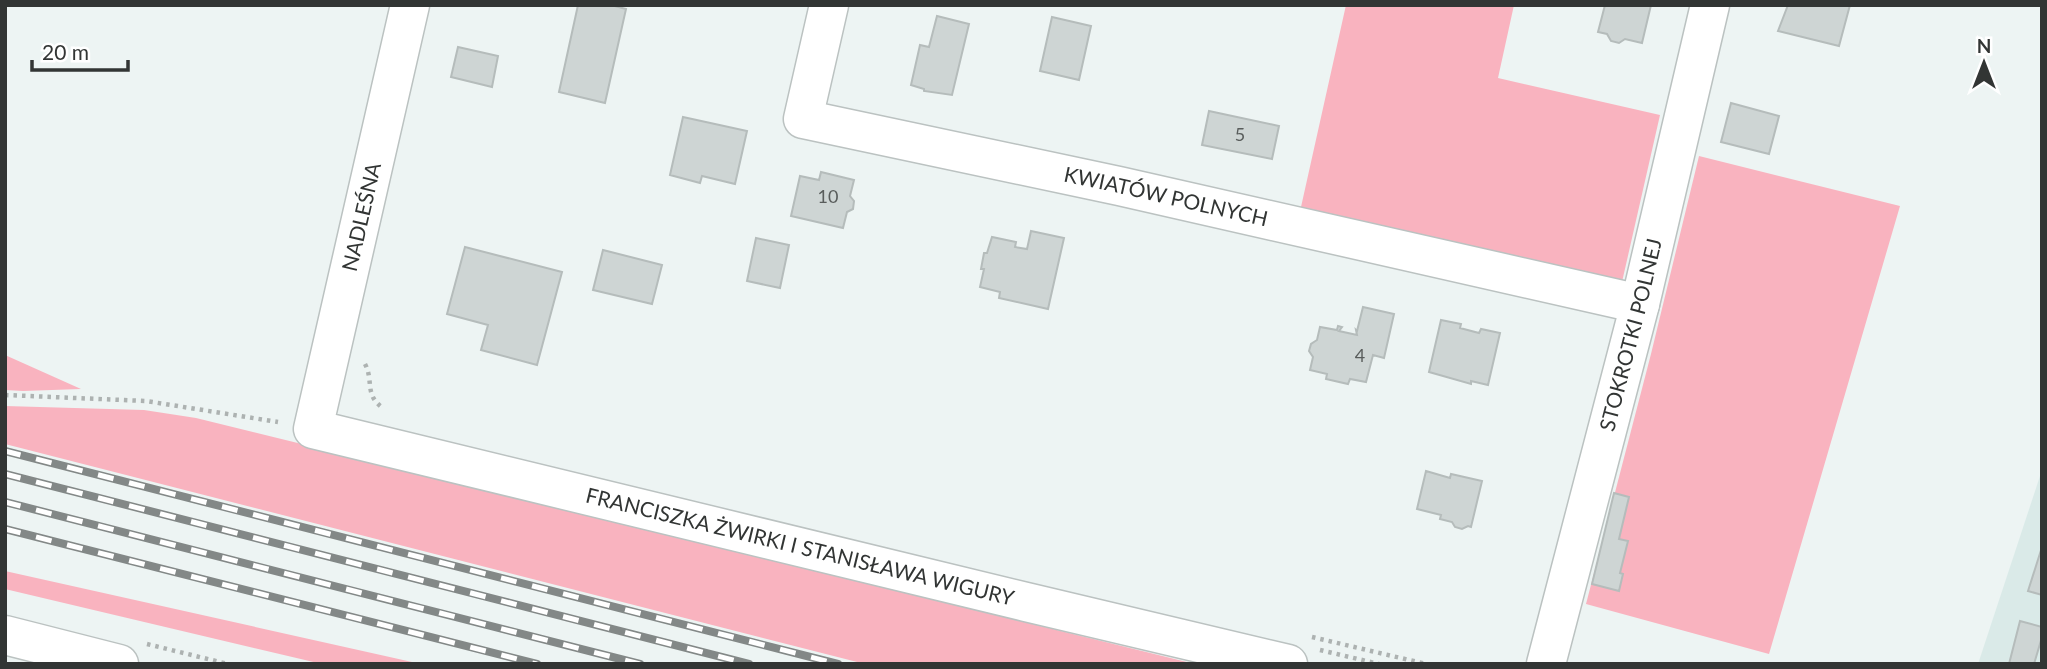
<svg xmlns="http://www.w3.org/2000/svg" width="2047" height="669" font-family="Lato,sans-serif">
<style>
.built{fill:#daeae8}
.green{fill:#f9b3bf}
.building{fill:#ced5d4;stroke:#b5bcbb;stroke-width:2}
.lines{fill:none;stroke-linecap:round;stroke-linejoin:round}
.minor-casing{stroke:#bbc2c1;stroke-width:41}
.path{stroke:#adb2b1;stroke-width:4.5;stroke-dasharray:3.5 5;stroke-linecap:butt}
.minor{stroke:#fff;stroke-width:38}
.rail-casing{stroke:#838887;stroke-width:8}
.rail{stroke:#fff;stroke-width:5;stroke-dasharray:16;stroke-linecap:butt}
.labels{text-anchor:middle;stroke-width:5;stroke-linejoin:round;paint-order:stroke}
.number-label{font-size:18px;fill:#595d5c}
.street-label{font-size:21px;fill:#323534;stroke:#fff}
</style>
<rect width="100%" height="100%" fill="#edf4f3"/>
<path class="built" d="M2042,470v194h-64z"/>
<path class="green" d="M1346,5h168l-16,73 162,37 -38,167 -321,-75z
M1699,156l201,50 -131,448 -183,-50 65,-250z
M5,355l76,34 -58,2 -18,-1z
M5,406l139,4 52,8 999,246h-330l-860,-220z
M5,571l416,93h-99l-317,-75z"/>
<path class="building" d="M578,5h33l15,4 -21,94 -46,-11z
M1605,5h46l-9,38 -17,-4 -6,4 -8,-2 -4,-7 -9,-2z
M1788,5h62l-11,41 -61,-15z
M937,16l32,8 -17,71 -28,-4v-2l-13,-4 9,-40 9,2z
M1052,17l39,9 -12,54 -39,-9z
M458,47l40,9 -6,31 -41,-10z
M1731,103l48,13 -10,38 -48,-12z
M1209,111l70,15 -7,33 -70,-14z
M683,117l64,14 -12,53 -33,-8 -2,7 -30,-8z
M821,172l33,8 -4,16 4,5 -1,8 -6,3 -4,16 -52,-12 9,-40 19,4z
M1031,231l33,7 -16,71 -49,-11 1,-6 -20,-5 4,-18h-3l3,-16h3l5,-16 24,5 -1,5 12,2z
M756,238l33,7 -9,43 -33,-7z
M465,247l97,25 -25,93 -56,-15 7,-25 -41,-11z
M603,250l59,15 -10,39 -59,-14z
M1363,307l31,7 -10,44 -11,-3 -7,27 -16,-3 -2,5 -22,-5 1,-5 -17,-4 3,-13 -4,-6 2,-7 6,-4 3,-13 17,3 1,-4 4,1 -3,4 18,4 -1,-5 1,1z
M1441,320l20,4 -1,4 19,5 2,-4 19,4 -12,52 -17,-4v3l-42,-12z
M1426,471l24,7 1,-4 31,7 -11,46 -3,-1 -6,3 -7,-2 -3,-5 -12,-3 1,-4 -24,-6z
M1614,493l15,4 -10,42 9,2 -8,32 3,1 -4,17 -27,-7z
M2042,547v48l-14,-4z
M2020,621l22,6v10l-8,27h-25z"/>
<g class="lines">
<g class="minor-casing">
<g id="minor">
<path id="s1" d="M410,5l-97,424 713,173 262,62"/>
<path id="s2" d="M829,5l-26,114 316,67 521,118"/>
<path d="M5,635l114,29"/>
<path id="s3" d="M1546,664l94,-360 70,-299"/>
</g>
</g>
<path class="path" d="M365,364c9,17 -1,31 18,44
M5,395l141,6 132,21
M1312,637l114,27
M147,644l81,20
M1320,650l59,14"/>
<use href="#minor" class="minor"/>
<g class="rail-casing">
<path id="rail" d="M5,451l833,213
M5,474l744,190
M5,502l635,162
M5,529l532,135"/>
</g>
<use href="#rail" class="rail"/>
</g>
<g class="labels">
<g class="number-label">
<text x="1240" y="141">5</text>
<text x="828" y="203">10</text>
<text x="1360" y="362">4</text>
</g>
<g class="street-label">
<text dy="7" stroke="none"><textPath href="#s2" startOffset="488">KWIATÓW POLNYCH</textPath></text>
<text transform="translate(362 217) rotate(-77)" y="7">NADLEŚNA</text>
<text dy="7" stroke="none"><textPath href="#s3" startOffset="340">STOKROTKI POLNEJ</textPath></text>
<text dy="7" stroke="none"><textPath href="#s1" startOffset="936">FRANCISZKA ŻWIRKI I STANISŁAWA WIGURY</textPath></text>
</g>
</g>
<rect width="2047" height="669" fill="none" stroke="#323534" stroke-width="14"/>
<g transform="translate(1984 63)" stroke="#ffffff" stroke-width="5" paint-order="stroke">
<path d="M0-5L12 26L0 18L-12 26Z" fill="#323534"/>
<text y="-10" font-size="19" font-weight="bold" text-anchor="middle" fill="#323534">N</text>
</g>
<path d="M32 60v10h96v-10" fill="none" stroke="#323534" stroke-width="3.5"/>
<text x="42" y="60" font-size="21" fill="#323534" stroke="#ffffff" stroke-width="5" paint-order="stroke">20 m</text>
</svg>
